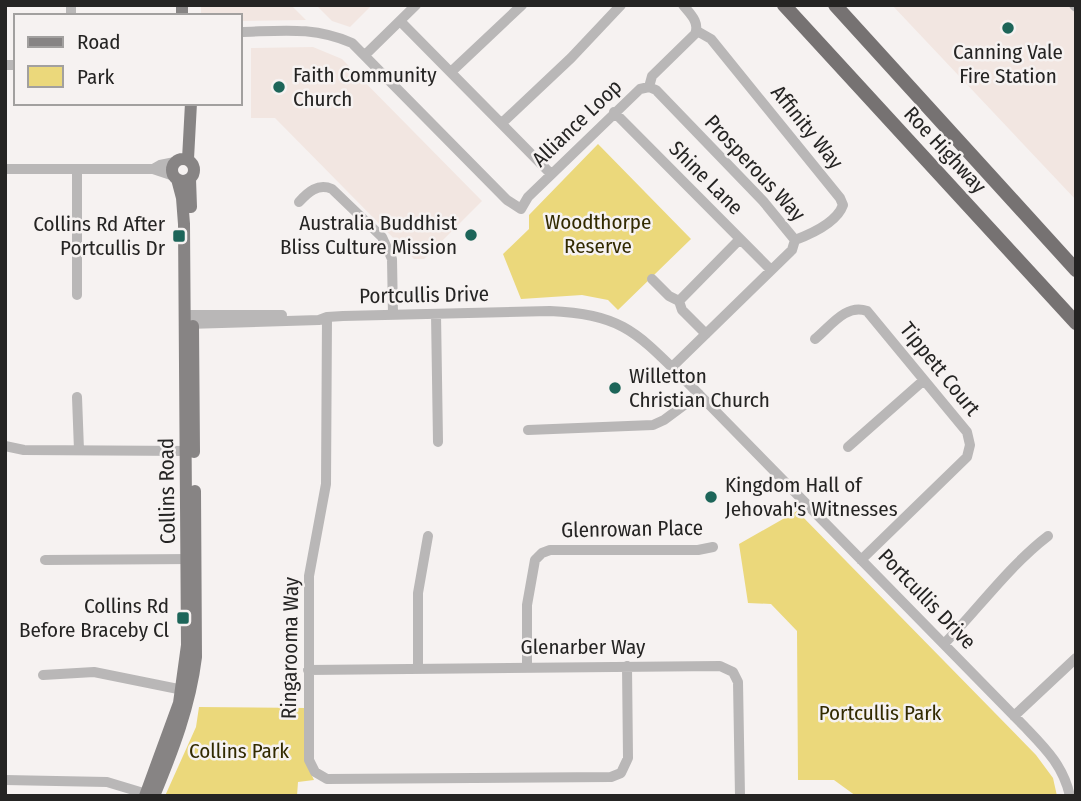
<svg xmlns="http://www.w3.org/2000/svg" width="1081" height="801" font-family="'Fira Sans Condensed',sans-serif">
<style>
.built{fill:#f2e6e1}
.green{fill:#ebd87b}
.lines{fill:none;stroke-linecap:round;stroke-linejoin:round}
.minor{stroke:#b9b7b7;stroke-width:10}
.major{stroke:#878484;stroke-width:12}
.highway{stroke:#767272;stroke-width:14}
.poi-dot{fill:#1d6559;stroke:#f6f2f1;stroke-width:2.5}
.labels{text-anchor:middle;stroke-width:5;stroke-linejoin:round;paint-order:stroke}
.poi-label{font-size:21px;fill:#252423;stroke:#f6f2f1;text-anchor:start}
.street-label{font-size:21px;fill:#252423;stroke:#f6f2f1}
.park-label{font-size:21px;fill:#322a00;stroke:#f6f2f1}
</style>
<rect width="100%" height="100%" fill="#f6f2f1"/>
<path class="built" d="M201,5h90l15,15 -66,1v-5h-39z
M316,5h56l-22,22 -18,-6z
M892,5h184v195z
M313,47l29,12 140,142 -58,58h-10l-139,-141h-24v-70z"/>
<path class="green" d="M598,144l93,95 -73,71 -10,-10 -26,-5 -61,4 -18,-45 26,-25v-14z
M797,511l239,244 17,23 4,18h-201l-22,-16h-36l-1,-149 -26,-27 -23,-1 -9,-59z
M199,707l107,1 -1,53 9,19 -16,2 -1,14h-132l31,-69z"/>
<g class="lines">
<path class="minor" d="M71,5v11
M1074,5l2,2
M400,21l151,153
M697,31l14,8 129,159 3,7c-6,17 -32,29 -48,35
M240,32c41,-1 73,-6 112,11l155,157 14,9 7,-12 112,-108 9,-2 3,-11 43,-42c5,-12 -5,-20 -12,-29
M365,55l51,-50
M5,65h11
M452,71l70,-66
M649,87l7,3 107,111 32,39 -3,10 -120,117
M614,112l157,158
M502,123l69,-65 50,-53
M5,169h148l21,7
M153,169l7,-4 15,-3
M299,202c9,-10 19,-19 33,-13l50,48 10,22 1,56
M652,279l17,17 10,5 3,9 24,24
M77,295v-126
M679,301l61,-62
M436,314l2,128
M184,315h98
M327,317l-1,167 -17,92v184l6,12 12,7 284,-2 10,-4 7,-15 -1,-92
M187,324l132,-4 8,-3 16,-1 207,-5c73,3 87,22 137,71l337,344c21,22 39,39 46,70
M815,339c15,-12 31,-36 52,-28l100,121 3,13 -3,12 -106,103
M77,397l2,53
M528,430l125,-5 11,-5 35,-26
M5,446l19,4 166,1
M848,447l76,-67
M45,560l147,-1
M944,644c34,-35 66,-79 104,-108
M527,666v-61l8,-45 7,-7 8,-3h148l15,-3
M418,668v-75l10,-57
M308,670l412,-4 13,6 5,10 2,114
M43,675l51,-3 94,19
M1014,716l62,-58
M5,780l102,2 43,13"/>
<path class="major" d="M182,5v11
M172 170a11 11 0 1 1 22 0a11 11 0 1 1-22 0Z
M188,159l3,-56
M190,179l1,28
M193,326l1,126
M145,796l34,-93 8,-58 -3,-421 -2,-26 -5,-19
M154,796c19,-46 36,-90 42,-139l-1,-166"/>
<path class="highway" d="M784,5l292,318
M835,5l241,265"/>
</g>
<g class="poi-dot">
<circle cx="1008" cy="28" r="7"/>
<circle cx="279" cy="87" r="7"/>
<circle cx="471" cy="235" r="7"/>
<rect x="172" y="229" width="14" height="14" rx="3.5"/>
<circle cx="615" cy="388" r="7"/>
<circle cx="711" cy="497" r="7"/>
<rect x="176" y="611" width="14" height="14" rx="3.5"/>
</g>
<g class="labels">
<g class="poi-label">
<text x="1008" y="59" text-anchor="middle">Canning Vale<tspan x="1008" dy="24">Fire Station</tspan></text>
<text x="293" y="82">Faith Community<tspan x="293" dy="24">Church</tspan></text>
<text x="457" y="230" text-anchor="end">Australia Buddhist<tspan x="457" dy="24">Bliss Culture Mission</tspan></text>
<text x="165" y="231" text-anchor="end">Collins Rd After<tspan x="165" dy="24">Portcullis Dr</tspan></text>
<text x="629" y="383">Willetton<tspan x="629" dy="24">Christian Church</tspan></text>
<text x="725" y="492">Kingdom Hall of<tspan x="725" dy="24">Jehovah's Witnesses</tspan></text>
<text x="169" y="613" text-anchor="end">Collins Rd<tspan x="169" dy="24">Before Braceby Cl</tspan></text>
</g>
<g class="street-label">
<text transform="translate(577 123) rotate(-44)" y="7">Alliance Loop</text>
<text transform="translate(807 127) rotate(51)" y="7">Affinity Way</text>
<text transform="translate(945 150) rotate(47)" y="7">Roe Highway</text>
<text transform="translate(755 168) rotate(47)" y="7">Prosperous Way</text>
<text transform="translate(706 178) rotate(45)" y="7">Shine Lane</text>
<text transform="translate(424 295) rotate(-1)" y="7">Portcullis Drive</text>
<text transform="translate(940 369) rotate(51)" y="7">Tippett Court</text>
<text transform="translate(167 491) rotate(-91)" y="7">Collins Road</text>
<text transform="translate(632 529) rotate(-1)" y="7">Glenrowan Place</text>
<text transform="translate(927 599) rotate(46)" y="7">Portcullis Drive</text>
<text x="583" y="654">Glenarber Way</text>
<text transform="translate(290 648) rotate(-89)" y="7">Ringarooma Way</text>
</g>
<g class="park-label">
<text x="598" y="229">Woodthorpe<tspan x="598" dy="24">Reserve</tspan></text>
<text x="880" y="720">Portcullis Park</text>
<text x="239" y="758">Collins Park</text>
</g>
</g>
<rect width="1081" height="801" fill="none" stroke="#252423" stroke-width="14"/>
<rect x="14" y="14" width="228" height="91" fill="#f6f2f1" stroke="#a2a09f" stroke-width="2"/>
<rect x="28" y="37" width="35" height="10" fill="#878484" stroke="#a2a09f" stroke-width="2"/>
<text x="77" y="49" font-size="21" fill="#252423">Road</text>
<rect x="28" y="66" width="35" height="21" fill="#ebd87b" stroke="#a2a09f" stroke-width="2"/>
<text x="77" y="84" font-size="21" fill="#252423">Park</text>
</svg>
